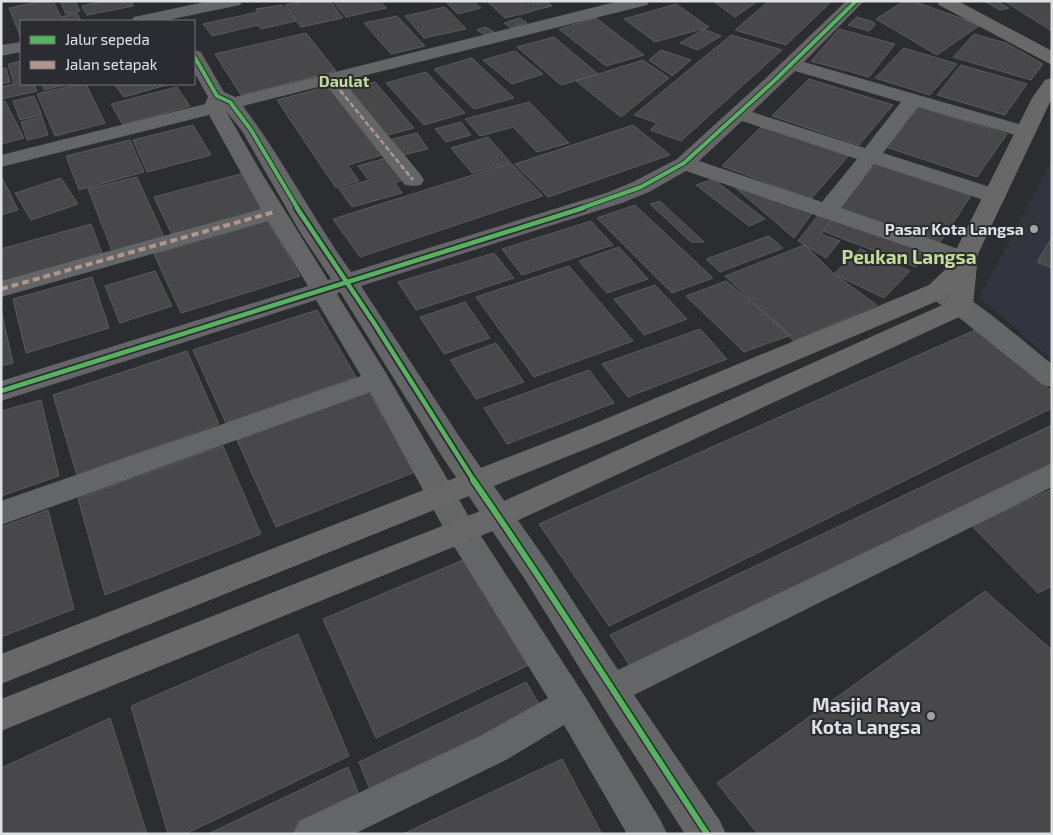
<svg xmlns="http://www.w3.org/2000/svg" width="1053" height="835" font-family="'Exo 2',sans-serif">
<style>
.built{fill:#33343e}
.building{fill:#48484b;stroke:#5a5b5e}
.lines{fill:none;stroke-linecap:round;stroke-linejoin:round}
.minor{fill:#646567;fill-rule:evenodd}
.secondary{fill:#686869;fill-rule:evenodd}
.quiet-far1{stroke:#b2968c;stroke-width:2.5;stroke-dasharray:5.5 2.5;stroke-linecap:butt}
.quiet{stroke:#b2968c;stroke-width:4;stroke-dasharray:7 4;stroke-linecap:butt}
.cycleway-far2-casing{stroke:#2b2c32;stroke-width:6}
.cycleway-far1-casing{stroke:#2b2c32;stroke-width:8}
.cycleway-casing{stroke:#2b2c32;stroke-width:9}
.cycleway-far2{stroke:#56b35d;stroke-width:4}
.cycleway-far1{stroke:#56b35d;stroke-width:4.5}
.cycleway{stroke:#56b35d;stroke-width:6}
.poi-dot{fill:#a0a1a5;stroke:#2b2c32;stroke-width:2}
.labels{text-anchor:middle;stroke-width:4;stroke-linejoin:round;paint-order:stroke}
.far-quarter-label{font-size:16px;font-weight:bold;fill:#c1dd95;stroke:#2b2c32}
.poi-label{font-size:16px;font-weight:bold;fill:#dfe0e4;stroke:#2b2c32;text-anchor:end}
.quarter-label{font-size:19px;font-weight:bold;fill:#c1dd95;stroke:#2b2c32}
.near-poi-label{font-size:19px;font-weight:bold;fill:#dfe0e4;stroke:#2b2c32;text-anchor:end}
</style>
<rect width="100%" height="100%" fill="#2c2d31"/>
<path class="built" d="M1052,161v199l-73,-63z"/>
<path class="building" d="M42,1h11l8,16 16,-4 4,8h-60v17l-12,-30z
M60,1h15l5,10 -14,3z
M105,1h26l2,5 -46,9 -5,-9z
M305,1h25l13,17 -42,9 -16,-22z
M333,1h47l6,7 -40,9z
M451,1h22l8,7 -23,6 -12,-12z
M487,1h36l11,10 -29,7z
M526,1h20l6,5 -17,4z
M713,1h45l-23,16z
M769,1h63l-46,44 -51,-15z
M904,1h9l67,24 -43,30 -61,-36z
M984,1h12l13,7 -9,2z
M1004,1h48v30z
M676,4l33,23 -54,15 -31,-23z
M282,5l14,16 -35,8 -3,-4 -46,11 -9,-12 55,-12 -2,-3z
M445,7l21,22 -42,9 -19,-22z
M397,16l28,30 -34,8 -27,-31z
M857,17l17,5 1,3 -6,6 -21,-6z
M520,18l7,5 -16,5 -7,-5z
M596,18l48,37 -38,11 -47,-37z
M485,27l9,5 -9,3 -8,-5z
M704,29l17,7 -23,14 -18,-7z
M839,29l56,15 -26,33 -58,-16z
M306,33l30,38 -95,24 -26,-41z
M974,34l32,9 37,21 -12,16 -78,-23z
M731,35l51,15 -101,91 -31,-11 7,-7 -23,-8z
M554,37l44,37 -37,11 -44,-38z
M904,48l53,16 -27,31 -55,-17z
M661,50l30,10 -19,16 -23,-16z
M515,51l28,23 -31,10 -29,-24z
M472,58l42,40 -40,11 -40,-40z
M643,60l26,18 -48,39 -45,-36z
M21,61v23h13l3,7 -36,8v-12l13,-3 -6,-20z
M961,65l66,19 -22,31 -68,-20z
M6,68l4,14 -9,2v-15z
M426,72l39,41 -41,12 -38,-42z
M809,79l84,26 -34,40 -87,-29z
M375,82l39,46 -30,8 -37,-46z
M42,84h27l-25,6z
M79,84h7l19,39 -50,13 -18,-42z
M114,84h56l-46,13z
M330,86l52,69 -34,10 11,16 -23,7 -59,-88z
M177,87l13,19 -67,19 -12,-21z
M34,96l8,19 -22,5 -7,-19z
M5,101l19,37 -23,6v-42z
M529,102l40,41 -32,9 -24,-25 -33,9 -15,-17z
M916,106l91,28 -30,43 -94,-31z
M42,117l6,18 -21,5 -6,-18z
M461,122l10,13 -25,7 -11,-13z
M193,125l18,30 -64,17 -14,-32z
M633,125l37,30 -122,42 -33,-33z
M763,125l87,29 -39,45 -89,-33z
M417,133l11,16 -29,7 -10,-16z
M488,137l22,25 -38,11 -21,-25z
M130,140l14,32 -65,18 -13,-34z
M386,158l17,22 -8,3 7,10 -50,14 -13,-18 30,-9 -11,-14z
M877,162l95,32 -33,50 -100,-36z
M511,163l32,33 -183,61 -27,-38z
M248,172l21,36 -97,27 -18,-38z
M1,175l17,35 -17,5z
M137,177l28,62 -52,14 -25,-64z
M61,178l17,26 -47,16 -16,-27z
M713,179l52,40 -16,7 -53,-41z
M731,184l82,28 -19,26z
M660,201l44,41h-13l-41,-38z
M635,205l78,73 -41,15 -75,-75z
M820,213l16,3 -15,18 19,7 -14,17 -28,-17z
M836,216l92,35 -12,16 -93,-36z
M268,221l32,55 -119,37 -27,-59z
M591,221l22,24 -91,30 -20,-26z
M91,224l11,29 -101,29v-33z
M769,236l14,12 -63,24 -14,-13z
M1052,237v31l-15,-6z
M805,245l29,29 43,31 -83,36 -69,-65z
M619,247l29,32 -41,14 -28,-32z
M860,249l50,22 -26,27 -50,-24z
M494,253l20,25 -98,32 -18,-28z
M569,266l64,75 -99,36 -58,-80z
M155,271l17,35 -52,17 -15,-37z
M92,277l17,51 -83,25 -13,-54z
M726,281l65,54 -47,17 -58,-56z
M655,285l32,34 -43,16 -30,-36z
M465,302l25,36 -46,16 -24,-37z
M1,310l12,53 -12,3z
M317,310l39,67 -130,46 -33,-73z
M700,329l27,30 -99,38 -26,-33z
M975,330l77,61v17l-443,218 -70,-102z
M496,343l28,39 -48,17 -26,-39z
M187,351l32,73 -142,51 -24,-80z
M589,370l25,33 -107,41 -23,-36z
M369,392l46,80 -139,55 -39,-87z
M41,400l18,76 -58,20v-85z
M1052,425v39l-419,207 -23,-36z
M223,446l38,88 -156,61 -27,-97z
M1052,489v97l-14,7 -66,-67z
M48,510l26,99 -73,28v-110z
M470,557l63,106 -157,75 -53,-119z
M985,591l67,59v184h-294l-41,-51z
M298,634l51,122 -164,78h-17l-37,-128z
M526,682l17,29 -171,84 -13,-33z
M110,718l37,116h-146v-66z
M562,759l40,75h-199z
M348,767l13,33 -68,34h-85z"/>
<g class="lines">
<path class="minor" d="M209,1h33l-2,4 -77,16h-32l3,-4z
M619,1h30l-2,4 -304,76 78,94 3,5 -3,5 -8,1 -8,-1 -79,-100 -83,21c40,53 70,113 108,166l255,-79 27,-11 44,-23 89,-81 80,-77h18l-60,61 229,66 3,4 -3,4 -7,2 -108,-31 -35,46 120,38 3,5 -3,5 -8,2 -8,-2 -113,-37 -33,44 132,46 4,5 -4,5 -8,2 -279,-95 -37,21 -27,11 -261,83 102,156 85,121 70,107 434,-207v24l-418,208 86,126 6,13h-41l-76,-118 -83,-135 -83,-123 -103,-166 -3,2 49,79 86,149 114,176 75,123 6,13h-40l-63,-109 -58,35 -152,74h-61l6,-13 181,-85 68,-38 -98,-158 -80,-148 -369,133v-24l360,-125 -45,-76 -315,101v-20l307,-95 -40,-65 -267,76v-16l260,-72 -52,-94 -208,52v-12l204,-51 3,-7 -14,-25v-22l7,2 23,40 11,5zM795,71l106,31 -36,46 -113,-36zM226,111l16,20 58,101 31,47 -3,1 -67,-108zM742,121l115,38 -35,43 -123,-41z
M21,42v10l-20,4v-11z
M938,283c30,8 87,60 114,81v23l-9,-2 -91,-73 -23,-15 -3,-6 3,-6z"/>
<path class="secondary" d="M937,1h21l94,50v14l-113,-60z
M1052,78v20l-74,156 -5,52 -3,6 -460,212 -509,207v-32l487,-191 461,-206 1,-9 -3,4 -341,144 -605,243v-30l585,-227 343,-142 24,-23 1,-8 78,-156 13,-18z"/>
<path class="quiet-far1" d="M330,78l83,102"/>
<path class="quiet" d="M1,289l273,-77"/>
<g class="cycleway-far2-casing">
<path id="cycleway-far2" d="M194,56l23,40 13,6 21,28 47,79
M579,209l62,-22 43,-24 89,-81 83,-81"/>
</g>
<g class="cycleway-far1-casing">
<path id="cycleway-far1" d="M297,208l77,115 100,158
M1,391l582,-183"/>
</g>
<g class="cycleway-casing">
<path id="cycleway" d="M473,480c81,116 156,236 234,354"/>
</g>
<use href="#cycleway-far2" class="cycleway-far2"/>
<use href="#cycleway-far1" class="cycleway-far1"/>
<use href="#cycleway" class="cycleway"/>
</g>
<g class="poi-dot">
<circle cx="1034" cy="229" r="5"/>
<circle cx="931" cy="716" r="5"/>
</g>
<g class="labels">
<g class="far-quarter-label">
<text x="344" y="87">Daulat</text>
</g>
<g class="poi-label">
<text x="1024" y="235">Pasar Kota Langsa</text>
</g>
<g class="quarter-label">
<text x="909" y="264">Peukan Langsa</text>
</g>
<g class="near-poi-label">
<text x="921" y="712">Masjid Raya<tspan x="921" dy="22">Kota Langsa</tspan></text>
</g>
</g>
<rect width="1053" height="835" fill="none" stroke="#dfe0e4" stroke-width="5"/>
<rect x="20" y="20" width="175" height="65" fill="#2b2c32" stroke="#737479"/>
<rect x="30" y="36" width="25" height="8" fill="#56b35d" stroke="#737479"/>
<text x="65" y="45" font-size="15" fill="#dfe0e4">Jalur sepeda</text>
<rect x="30" y="61" width="25" height="8" fill="#b2968c" stroke="#737479"/>
<text x="65" y="70" font-size="15" fill="#dfe0e4">Jalan setapak</text>
</svg>
